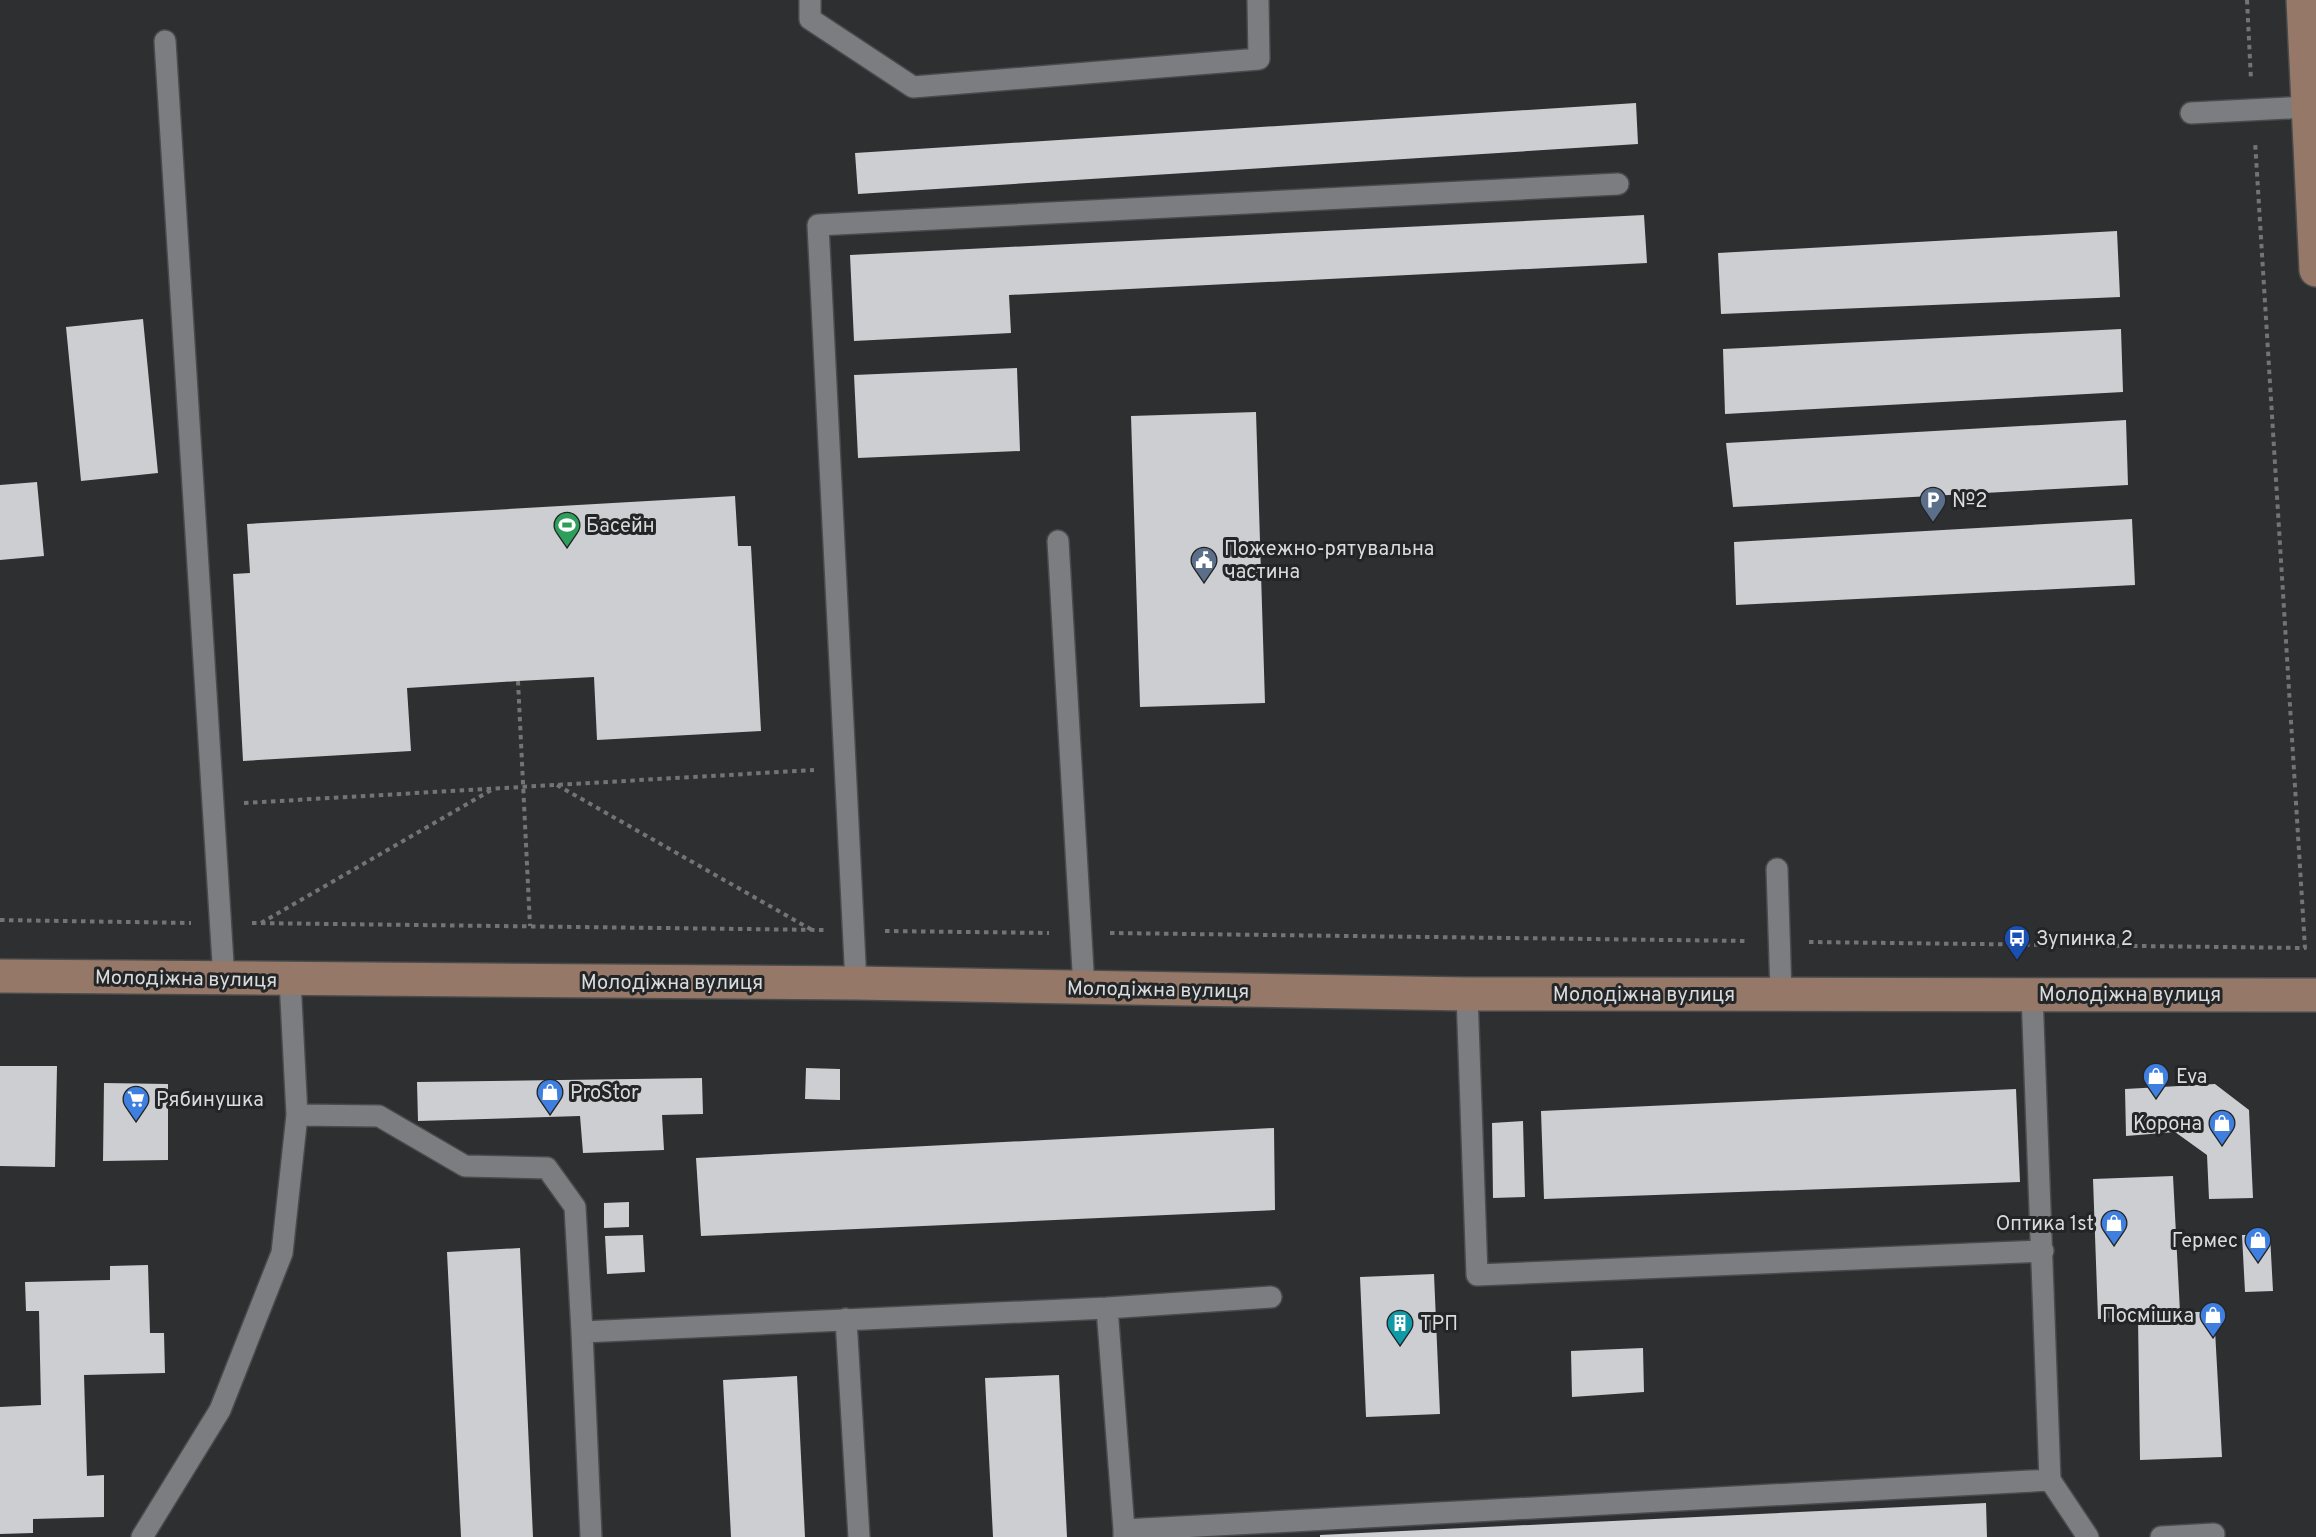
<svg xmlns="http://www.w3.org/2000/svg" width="2316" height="1537" font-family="Overpass,sans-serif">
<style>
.building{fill:#ccced1}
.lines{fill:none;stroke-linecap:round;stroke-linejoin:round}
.lane-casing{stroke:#484a4c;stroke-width:24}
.secondary-casing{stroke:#484a4c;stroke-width:36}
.path{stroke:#737476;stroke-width:4;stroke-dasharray:4.5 4.5;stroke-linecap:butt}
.lane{stroke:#7b7d80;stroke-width:21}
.secondary{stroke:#957867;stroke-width:33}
.labels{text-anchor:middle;stroke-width:6;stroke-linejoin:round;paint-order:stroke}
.poi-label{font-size:20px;fill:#dadbdd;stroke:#232527;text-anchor:start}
.street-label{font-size:20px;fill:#dadbdd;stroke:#232527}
</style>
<rect width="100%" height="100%" fill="#2d2f31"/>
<path class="building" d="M1636,103l2,41 -780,50 -3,-41z
M1644,215l3,48 -638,32 2,38 -157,8 -4,-86z
M2117,231l3,66 -399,17 -3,-61z
M143,319l15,154 -77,8 -15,-154z
M2121,329l2,63 -398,22 -2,-65z
M1017,368l3,83 -162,7 -4,-83z
M1256,412l9,291 -125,4 -9,-291z
M2126,420l2,65 -395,22 -7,-64z
M37,482l7,74 -44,4v-75z
M735,496l3,50h13l10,185 -164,9 -3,-63 -76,4 -111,7 4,63 -168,10 -10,-187 17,-1 -3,-49z
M2132,519l3,66 -399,20 -2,-63z
M0,1066h57l-2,101 -55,-1z
M806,1068l34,1v31l-35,-1z
M702,1078l1,36 -41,1 2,35 -81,3 -3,-37 -162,5 -1,-39z
M104,1083l64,1v76l-65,1z
M2215,1084l34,26 4,88 -44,1 -2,-44 -32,-23 -49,4 -1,-47z
M2016,1089l4,93 -476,17 -3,-88z
M1523,1121l2,76 -32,1 -1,-75z
M1274,1128l1,82 -574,26 -5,-78z
M2173,1176l7,136h34l8,145 -82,3 -2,-143 -40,2 -5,-140z
M629,1202v25l-25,1v-25z
M643,1235l2,37 -38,2 -2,-38z
M2242,1235h28l3,56 -28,1z
M520,1248l13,289h-72l-14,-285z
M148,1265l2,68h14l1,40 -81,2 3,101 17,-1v42l-71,2v14l-33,1v-127l41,-2 -2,-94h-13l-1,-29 85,-2v-14z
M1434,1274l6,140 -74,3 -6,-140z
M1643,1348l1,44 -72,5 -1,-46z
M1059,1375l8,162h-74l-8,-159z
M797,1376l8,161h-74l-8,-157z
M1986,1503l1,34h-667v-2z"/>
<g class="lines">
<g class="lane-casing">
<path id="lane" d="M810,0v19l103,68 346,-28 -1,-59
M165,41l59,938
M2191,113l117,-6
M1058,541l26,447
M1777,869l4,124
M290,980l7,135 82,1 86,50 82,2 28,39 7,125 525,-24
M856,983l-38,-758 800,-41
M2032,993l18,487
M1467,994l10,281 566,-24
M846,1319l13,218
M582,1332l9,205
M1124,1530l-17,-222 164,-11
M142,1537l78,-127 62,-157 15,-138
M1124,1537v-7l926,-50 38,57
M2161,1537l53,-3"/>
</g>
<g class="secondary-casing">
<path id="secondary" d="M2303,0l13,270
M0,976l856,7 611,11 849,1"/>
</g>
<path class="path" d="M2247,0l4,80
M518,681l12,245
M557,785l255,145
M244,803l570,-33
M0,920l191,3
M252,923l572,7
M261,923l232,-134
M885,931l164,2
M1110,933l638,8
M1809,942l496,6 -50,-807"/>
<use href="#lane" class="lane"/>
<use href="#secondary" class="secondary"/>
</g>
<defs>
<g id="parking-pin" transform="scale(1.35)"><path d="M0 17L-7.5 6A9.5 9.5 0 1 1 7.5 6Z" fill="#5c6f8a" stroke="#232527"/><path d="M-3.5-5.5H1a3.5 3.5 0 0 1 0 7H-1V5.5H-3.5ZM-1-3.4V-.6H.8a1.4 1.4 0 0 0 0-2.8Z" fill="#fff"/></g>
<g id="stadium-pin" transform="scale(1.35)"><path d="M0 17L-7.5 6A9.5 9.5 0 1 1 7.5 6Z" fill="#2e9e5b" stroke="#232527"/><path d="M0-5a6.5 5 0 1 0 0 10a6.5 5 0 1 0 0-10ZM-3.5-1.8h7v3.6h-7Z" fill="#fff"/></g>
<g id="civic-pin" transform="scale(1.35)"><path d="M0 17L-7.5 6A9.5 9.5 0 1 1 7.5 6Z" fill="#5c6f8a" stroke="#232527"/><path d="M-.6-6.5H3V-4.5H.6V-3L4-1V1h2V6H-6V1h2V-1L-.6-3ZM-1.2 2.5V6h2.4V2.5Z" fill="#fff"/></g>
<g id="bus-pin" transform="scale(1.35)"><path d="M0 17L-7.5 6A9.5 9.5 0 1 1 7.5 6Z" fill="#1a4fb4" stroke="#232527"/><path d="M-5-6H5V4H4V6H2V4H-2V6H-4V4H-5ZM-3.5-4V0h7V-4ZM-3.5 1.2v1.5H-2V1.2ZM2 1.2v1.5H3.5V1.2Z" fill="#fff"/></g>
<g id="shop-pin" transform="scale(1.35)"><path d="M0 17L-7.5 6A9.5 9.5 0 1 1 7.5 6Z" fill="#3f7fe0" stroke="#232527"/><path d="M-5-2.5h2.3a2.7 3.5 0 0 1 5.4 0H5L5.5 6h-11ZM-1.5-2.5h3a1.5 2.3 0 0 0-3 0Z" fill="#fff"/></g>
<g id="supermarket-pin" transform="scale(1.35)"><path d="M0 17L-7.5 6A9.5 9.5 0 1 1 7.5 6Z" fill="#3f7fe0" stroke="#232527"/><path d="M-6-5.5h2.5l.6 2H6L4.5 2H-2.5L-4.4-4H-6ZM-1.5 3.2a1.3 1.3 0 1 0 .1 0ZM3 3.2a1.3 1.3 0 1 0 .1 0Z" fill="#fff"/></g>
<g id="building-pin" transform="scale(1.35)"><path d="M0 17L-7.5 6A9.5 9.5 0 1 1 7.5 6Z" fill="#0f9aa8" stroke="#232527"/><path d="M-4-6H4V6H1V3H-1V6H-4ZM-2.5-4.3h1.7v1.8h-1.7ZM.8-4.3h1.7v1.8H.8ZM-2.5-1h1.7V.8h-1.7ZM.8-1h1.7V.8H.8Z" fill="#fff"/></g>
</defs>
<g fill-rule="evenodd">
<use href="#parking-pin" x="1933" y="500"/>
<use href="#stadium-pin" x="567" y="525"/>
<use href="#civic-pin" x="1204" y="560"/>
<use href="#bus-pin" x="2017" y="938"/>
<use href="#shop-pin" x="2156" y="1076"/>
<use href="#shop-pin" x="550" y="1092"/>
<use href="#supermarket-pin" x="136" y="1099"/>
<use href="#shop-pin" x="2222" y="1123"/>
<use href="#shop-pin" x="2114" y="1223"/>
<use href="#shop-pin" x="2258" y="1240"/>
<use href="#shop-pin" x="2213" y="1315"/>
<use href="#building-pin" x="1400" y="1323"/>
</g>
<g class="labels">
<g class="poi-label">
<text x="1952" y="507">№2</text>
<text x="586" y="532">Басейн</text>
<text x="1224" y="555">Пожежно-рятувальна<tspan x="1224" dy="23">частина</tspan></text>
<text x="2036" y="945">Зупинка 2</text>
<text x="2176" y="1083">Eva</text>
<text x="570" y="1099">ProStor</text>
<text x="156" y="1106">Рябинушка</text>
<text x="2202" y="1130" text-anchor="end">Корона</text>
<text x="2094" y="1230" text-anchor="end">Оптика 1st</text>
<text x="2238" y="1247" text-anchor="end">Гермес</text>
<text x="2194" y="1322" text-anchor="end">Посмішка</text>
<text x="1420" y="1330">ТРП</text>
</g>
<g class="street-label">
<text transform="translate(186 978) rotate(1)" y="7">Молодіжна вулиця</text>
<text x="672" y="989">Молодіжна вулиця</text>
<text transform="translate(1158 989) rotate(1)" y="7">Молодіжна вулиця</text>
<text x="1644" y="1001">Молодіжна вулиця</text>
<text x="2130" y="1001">Молодіжна вулиця</text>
</g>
</g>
</svg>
